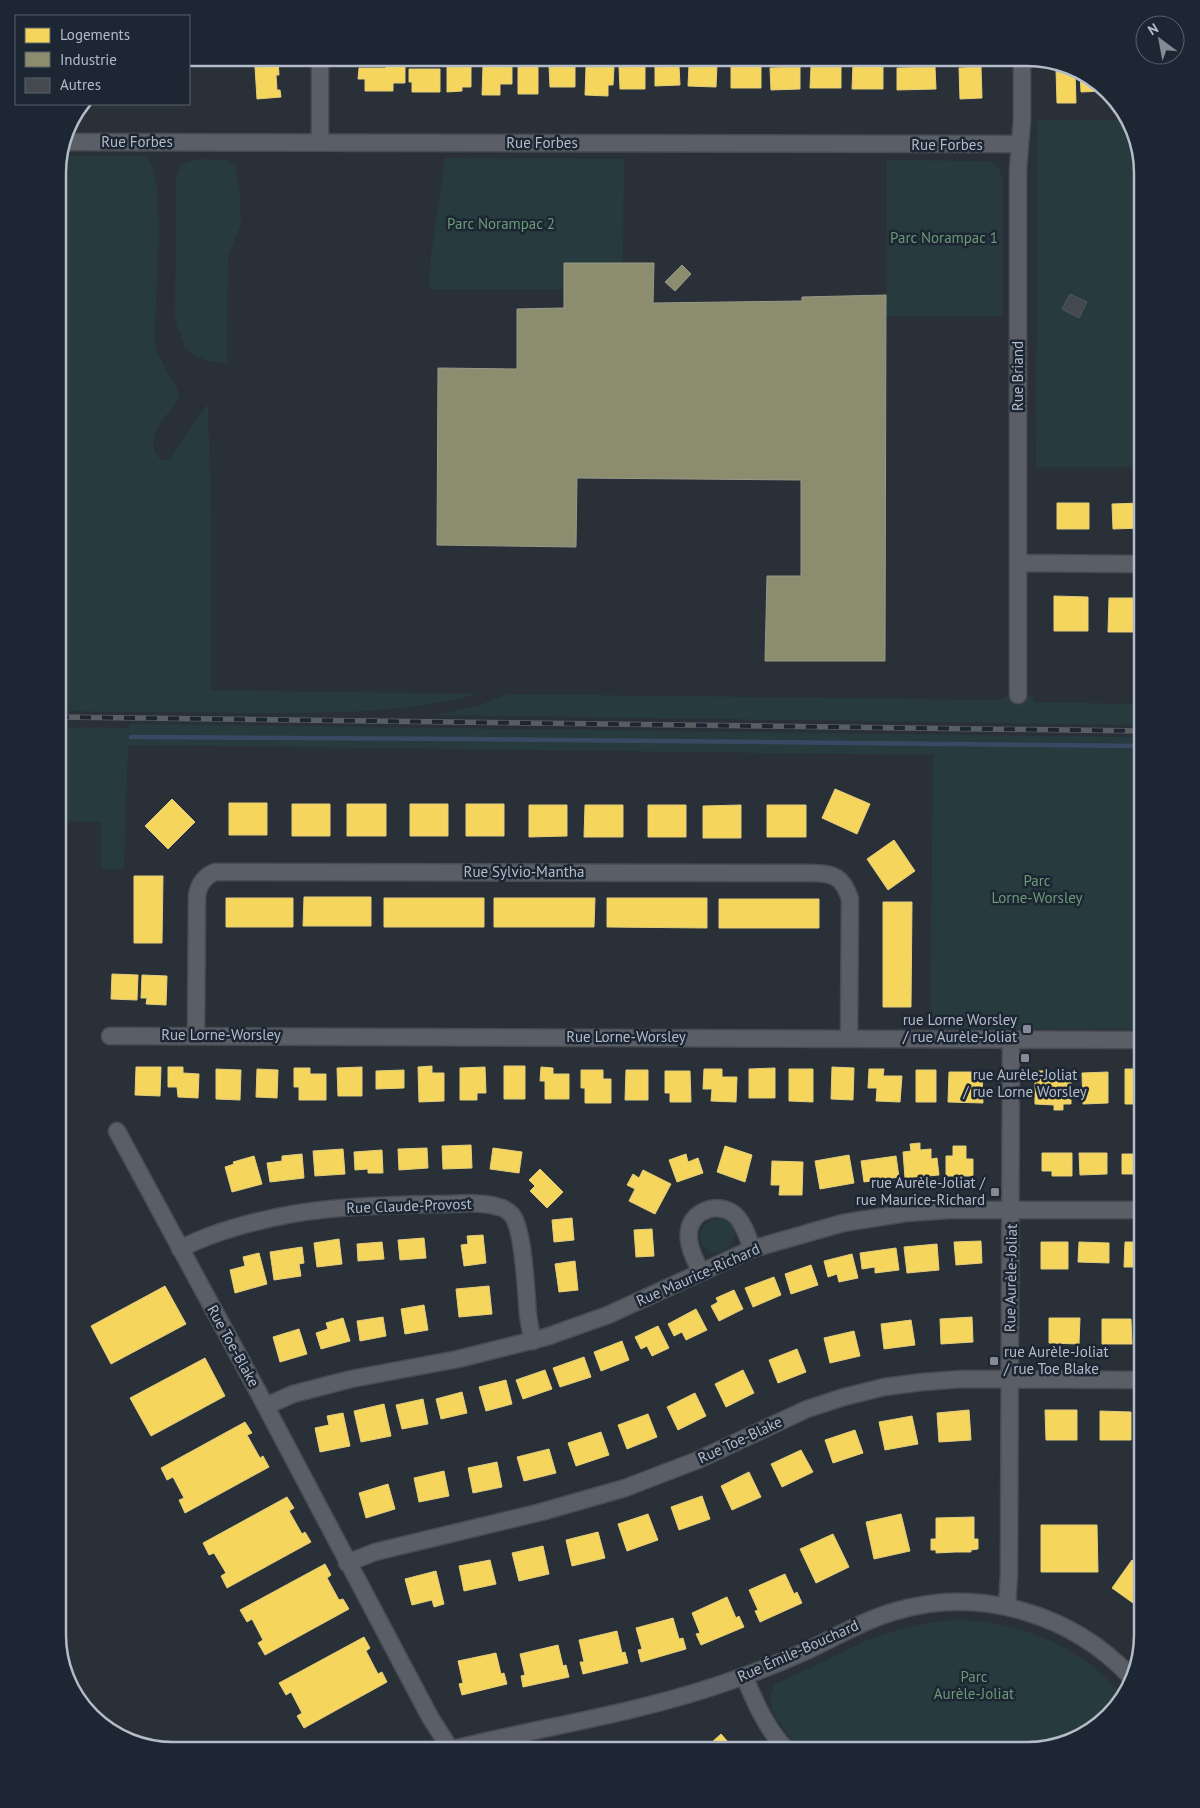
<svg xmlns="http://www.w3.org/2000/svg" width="1200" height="1808" font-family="'PT Sans',sans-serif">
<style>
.green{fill:#273a3e}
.homes{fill:#f6d55c;stroke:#e2ce7d}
.industry{fill:#8c8c6e;stroke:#989a89}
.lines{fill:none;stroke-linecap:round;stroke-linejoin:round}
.stream{stroke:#384963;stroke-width:4.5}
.building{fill:#444950;stroke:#52575f}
.minor-casing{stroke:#484c53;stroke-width:19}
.minor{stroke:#5a5e66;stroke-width:16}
.rail-casing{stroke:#595d64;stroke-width:5.5}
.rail{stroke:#1d2633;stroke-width:4;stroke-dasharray:11;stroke-linecap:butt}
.poi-dot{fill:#848b96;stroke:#1d2633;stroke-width:2}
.labels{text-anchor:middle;stroke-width:5;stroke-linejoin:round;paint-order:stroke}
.street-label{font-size:15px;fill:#b4bcc9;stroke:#1d2633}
.park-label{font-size:15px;fill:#6b9a76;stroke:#1d2633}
.poi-label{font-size:15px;fill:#b4bcc9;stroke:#1d2633;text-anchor:end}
.rim{fill:none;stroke:#b4bcc9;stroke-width:2.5}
</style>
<rect width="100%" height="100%" fill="#2a3038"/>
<path class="green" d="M1037,120h91l14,53v294h-106z
M60,156h84c26,9 9,157 11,185 3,22 18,34 25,55 -10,18 -41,43 -19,64l8,-1 39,-55 3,110v176l268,4c-74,19 -143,19 -219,19 -68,0 -135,-1 -202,-2v-545z
M445,158l179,1 -1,104h-59v26h-135l2,-35z
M203,159l25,1 8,8 4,28 1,29 -13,30 -1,109 -19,-3 -13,-5 -10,-9 -10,-26 1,-143c4,-16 12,-16 27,-19z
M887,160l104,1 7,6 4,9v140h-116z
M509,694l493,6 1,-3 30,-1v6l109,2v21l-706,-10 41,-9z
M130,724l1012,13v292h-212l3,-274 -805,-10 -4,124h-23v-47l-43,-1v-94l71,1z
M718,1219c38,7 1,49 -14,28 -10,-13 0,-26 14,-28z
M960,1620c66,4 119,26 164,76l-40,39 -57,15h-226l-11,-12 -20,-30 2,-2 -2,-10 4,-11 92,-44c30,-13 61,-19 94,-21z"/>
<path class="homes" d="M278,60l1,15h-3l1,15h3l1,7 -24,2 -2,-32h10l-1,-6z
M386,65h19v18h-12v8h-28v-12h-7l1,-11h27z
M518,65h20v29h-20z
M689,65h28l-1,22 -28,-1z
M853,65h30v24h-31z
M483,66l29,1v17h-12v11h-18z
M549,66h26v21h-25z
M645,66v23h-25l-1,-22z
M679,66l1,19 -25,1v-19z
M731,66h30v22h-30z
M447,67h24v20h-9v4l-15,1z
M586,67h28l-1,18h-5v11l-23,-1z
M800,67v22l-29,1 -1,-22z
M811,67h30v21h-31z
M935,67l1,22 -39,1v-22z
M981,67l1,31 -22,1 -1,-31z
M409,69h31v23h-28v-10h-3z
M1071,69l4,1 1,33h-19l-1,-33z
M1080,72l5,1 18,18 -22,1z
M1057,503h32v26h-32z
M1141,503l1,25 -29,1 -1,-25z
M1054,596l34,1v34h-34z
M1109,598h33v34h-34z
M835,789l35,15 -13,30 -35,-16z
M172,799l23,23 -27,27 -23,-23z
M229,803h38v32h-38z
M292,804h38v32h-38z
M347,804h39v32h-39z
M410,804h38v32h-38z
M466,804h38v32h-38z
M529,805h38v31l-38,1z
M585,805h38v32h-39z
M648,805h38v32h-38z
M741,805v33h-38v-32z
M767,805h39v32h-39z
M894,840l21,31 -27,19 -21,-31z
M134,876h29l-1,67h-28z
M304,897h67v29h-68z
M226,898h67v29h-67z
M384,898h100v29h-100z
M494,898h101l-1,29h-100z
M607,898h100v30l-100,-1z
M719,899h100v29h-100z
M883,902h29l-1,105h-28z
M112,974l26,1 -1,25 -26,-1z
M142,975l25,1 -1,29 -20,-1 1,-6h-6z
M432,1066v7h12v28l-25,1 -1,-35z
M504,1066h21v33h-21z
M136,1067h25l-1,29 -25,-1z
M168,1067h15v6l16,1 -1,24 -20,-1 -1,-10h-9z
M362,1067v29h-24l-1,-28z
M485,1067l1,26h-9v7h-17v-32z
M541,1067l12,1v6h16v25h-24v-18h-5z
M832,1067l22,1 -1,32 -22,-1z
M294,1068h16v6h16v26h-27v-13h-5z
M775,1068v30h-26v-29z
M216,1069l25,1 -1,30 -24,-1z
M257,1069l21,1 -1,28 -21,-1z
M704,1069h18v8h15l-1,25 -25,-1 1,-12h-9z
M789,1069h24v33l-24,-1z
M869,1069h15l-1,7h19l-2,26 -24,-1 1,-13h-9z
M1125,1069h16v8h1v27h-17z
M404,1070v18l-28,1v-18z
M581,1070h22v9h8v24h-26v-15h-4z
M626,1070h22v30h-23z
M916,1070h20v32h-20z
M665,1071h25l1,31h-21v-9h-5z
M1035,1071h21v6h15v27h-8v6h-9v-5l-19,-1z
M949,1072h33l1,31 -35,-1z
M1108,1072v31l-25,1 -1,-31z
M920,1143v7l11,-1v10l6,-1 2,17 -34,3 -2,-26 8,-1 -1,-7z
M471,1145l1,23 -29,1 -1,-23z
M725,1146l27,9 -7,27 -28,-10z
M953,1146h13v13h7v17h-27v-20h7z
M427,1148l1,20 -29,2 -1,-21z
M493,1148l29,4 -3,21 -29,-4z
M343,1149l2,25 -30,2 -2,-25z
M382,1150l1,23h-15v-4l-13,1 -1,-18z
M1042,1153h30v23h-20v-5h-10z
M1079,1153h28v21l-27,1z
M302,1154l2,24 -34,4 -3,-19 15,-2v-5z
M686,1154l2,8 10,-4 5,15 -26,9 -8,-22z
M1122,1154h20v20h-20z
M849,1155l5,28 -34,6 -5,-28z
M254,1156l8,28 -30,8 -7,-25 9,-3 -1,-2z
M896,1156l3,21 -35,5 -3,-21z
M772,1161l31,1 -1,33h-23l1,-10h-9z
M540,1169l23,23 -16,16 -17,-17 5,-5 -6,-6z
M643,1170l28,14 -16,30 -26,-13 6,-12 -8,-4 6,-11 6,4z
M572,1218l2,22 -20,2 -2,-22z
M652,1229l2,27 -18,1 -2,-27z
M483,1235l3,28 -22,3 -3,-21 7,-1 -1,-8z
M424,1238l2,20 -26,2 -2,-20z
M339,1239l3,25 -25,3 -3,-24z
M981,1241l1,22 -26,2 -2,-23z
M382,1242l2,17 -26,2 -1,-17z
M1041,1242h27v27h-27z
M1079,1242l30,1v20l-31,-1z
M1125,1242h17v25h-18z
M937,1244l2,26 -32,3 -3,-26z
M302,1247l2,16 -5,1 2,12 -27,4 -4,-28z
M896,1248l3,22 -24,3v-6l-13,2 -2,-16z
M259,1253l8,31 -32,9 -5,-23 15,-4 -2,-9z
M852,1254l6,24 -19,4 -2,-8 -9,3 -4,-16z
M575,1261l3,29 -19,2 -4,-28z
M811,1265l7,20 -27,9 -6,-20z
M774,1277l7,18 -28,12 -8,-19z
M165,1286l21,38 -75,40 -20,-38z
M489,1286l3,28 -33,3 -3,-28z
M734,1290l9,19 -24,12 -8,-15 7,-4 -2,-4z
M424,1305l4,25 -23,4 -4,-25z
M696,1309l11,21 -21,10 -4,-8 -8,4 -6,-12z
M383,1317l3,19 -26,5 -3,-20z
M972,1317l1,25 -32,2 -1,-25z
M343,1318l7,23 -29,8 -5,-16 12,-4 -2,-6z
M1049,1318h31l-1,26 -30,-1z
M1102,1319h29l1,25h-30z
M911,1320l4,25 -31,4 -3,-25z
M658,1326l11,22 -17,8 -5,-10 -6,3 -6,-12z
M299,1329l8,25 -27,8 -7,-25z
M854,1331l6,25 -30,7 -6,-25z
M622,1341l7,19 -28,11 -7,-19z
M797,1349l9,23 -28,11 -9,-23z
M584,1357l7,20 -31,10 -7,-19z
M205,1358l20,38 -74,40 -21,-38z
M545,1370l7,19 -29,10 -7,-19z
M743,1370l11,23 -28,14 -11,-23z
M506,1380l6,24 -26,7 -7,-24z
M462,1392l5,21 -26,6 -5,-20z
M695,1393l11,23 -28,14 -11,-23z
M423,1399l5,25 -26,5 -6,-24z
M384,1404l7,32 -30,6 -7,-31z
M969,1410l2,30 -32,2 -2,-29z
M1045,1410h32v30h-31z
M1100,1411l31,1v28h-31z
M343,1413l7,33 -30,6 -5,-24 14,-3 -2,-9z
M648,1414l9,23 -30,12 -9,-24z
M912,1416l6,28 -33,6 -6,-28z
M245,1422l7,11 -5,2 13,23 3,-2 6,11 -84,46 -6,-13 5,-2 -11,-21 -6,3 -6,-12z
M855,1430l8,23 -30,10 -8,-23z
M601,1432l8,23 -33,11 -8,-23z
M549,1449l7,24 -32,8 -7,-24z
M801,1450l12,22 -31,15 -11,-23z
M497,1462l5,25 -29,6 -5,-25z
M444,1471l5,25 -30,6 -5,-24z
M749,1472l12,25 -29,13 -11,-24z
M388,1484l7,25 -29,9 -7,-25z
M702,1496l8,23 -31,11 -8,-23z
M287,1497l7,11 -5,3 13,23 3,-2 6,10 -84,46 -6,-12 5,-3 -12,-20 -5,2 -6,-12z
M648,1514l10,26 -31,11 -9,-27z
M901,1514l9,37 -36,8 -8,-37z
M974,1517v22h4v10l-7,1v2h-16l-19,1v-3h-5v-11h5v-21z
M1041,1525h56l1,47h-57z
M598,1532l7,26 -33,8 -6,-26z
M833,1534l16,33 -33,16 -16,-34z
M543,1546l6,28 -30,7 -7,-28z
M490,1560l6,24 -32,7 -5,-25z
M1132,1560l10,7v37l-2,4 -28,-20z
M325,1564l6,11 -4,3 12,22 4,-1 6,10 -84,46 -7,-12 5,-3 -11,-21 -5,3 -7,-12z
M436,1571l8,33 -10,3 -2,-7 -20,5 -7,-26z
M785,1574l9,20 3,-2 5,11 -42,19 -5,-11 3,-1 -9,-20z
M727,1597l9,21 3,-2 5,11 -43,18 -5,-11 4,-1 -8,-20z
M673,1618l6,21 4,-1 3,11 -45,13 -3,-12 4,-1 -6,-21z
M617,1631l5,22 3,-1 3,11 -45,11 -3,-12h4l-5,-22z
M364,1637l6,11 -4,3 12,23 4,-2 5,10 -83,46 -7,-12 5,-3 -11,-21 -5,3 -7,-12z
M558,1645l5,21 3,-1 3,12 -46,10 -2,-11 4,-1 -5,-21z
M496,1653l5,21 3,-1 3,11 -45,11 -3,-11 4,-1 -5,-22z
M721,1734l14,16h-32z
M676,1746l1,4h-21z"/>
<path class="industry" d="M564,263h90l-1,40 149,-2v-4l84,-2 -1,366h-120l2,-85h34v-96l-224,-2 -1,69 -139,-2 1,-177 79,1v-60l47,-1z
M682,265l9,9 -16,17 -10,-9z"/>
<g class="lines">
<path class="stream" d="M131,737l335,2 676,7"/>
</g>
<path class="building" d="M1070,294l17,8 -8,16 -17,-9z"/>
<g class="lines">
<g class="minor-casing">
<path id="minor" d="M64,142l956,2
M320,142v-84
M1019,563l123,1
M1018,695v-525l4,-50v-62
M196,1035l1,-140c2,-11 8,-19 18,-23l597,1c22,0 31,4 38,26l-1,140
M110,1036l1032,4
M117,1131l139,257 174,329 21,33
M180,1249c34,-18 74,-28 112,-35 48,-8 98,-9 147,-10 19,0 41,-3 60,3 5,1 9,4 13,8 12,15 14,78 16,100 1,9 3,17 5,26
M701,1272c-6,-12 -14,-27 -12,-41 3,-23 34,-30 48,-14 8,9 11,21 15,32
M266,1406l27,-12 58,-15 107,-20 88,-22 62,-22 144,-66 91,-26 63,-10 44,-3h192
M347,1563l28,-11 166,-40 84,-24 73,-28 109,-51 37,-12 40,-10 38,-5 41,-3 179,1
M1007,1606l2,-31 2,-535
M744,1676c11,26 23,54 43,74
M449,1750c84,-21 171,-34 254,-60 35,-11 70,-24 103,-39 30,-14 58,-31 90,-40 84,-25 176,3 235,66"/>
</g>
<use href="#minor" class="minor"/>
<g class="rail-casing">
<path id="rail" d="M58,717l1084,14"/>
</g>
<use href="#rail" class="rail"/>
</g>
<g class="poi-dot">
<rect x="1022" y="1024" width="10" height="10" rx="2.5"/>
<rect x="1020" y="1053" width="10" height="10" rx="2.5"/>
<rect x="990" y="1187" width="10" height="10" rx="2.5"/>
<rect x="989" y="1356" width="10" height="10" rx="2.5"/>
</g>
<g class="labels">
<g class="street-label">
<text x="137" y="147">Rue Forbes</text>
<text x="542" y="148">Rue Forbes</text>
<text x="947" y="150">Rue Forbes</text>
<text transform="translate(1018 376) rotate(-90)" y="5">Rue Briand</text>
<text x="524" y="877">Rue Sylvio-Mantha</text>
<text x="221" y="1040">Rue Lorne-Worsley</text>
<text x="626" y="1042">Rue Lorne-Worsley</text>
<text transform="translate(409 1206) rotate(-2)" y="5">Rue Claude-Provost</text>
<text transform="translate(698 1275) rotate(-24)" y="5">Rue Maurice-Richard</text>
<text transform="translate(1011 1278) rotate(-89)" y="5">Rue Aurèle-Joliat</text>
<text transform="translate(233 1346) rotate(61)" y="5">Rue Toe-Blake</text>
<text transform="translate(740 1440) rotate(-25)" y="5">Rue Toe-Blake</text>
<text transform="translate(798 1651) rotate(-24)" y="5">Rue Émile-Bouchard</text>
</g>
<g class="park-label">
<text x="501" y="229">Parc Norampac 2</text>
<text x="944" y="243">Parc Norampac 1</text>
<text x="1037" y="886">Parc<tspan x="1037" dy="17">Lorne-Worsley</tspan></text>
<text x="974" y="1682">Parc<tspan x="974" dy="17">Aurèle-Joliat</tspan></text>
</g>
<g class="poi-label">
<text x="1017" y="1025">rue Lorne Worsley<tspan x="1017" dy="17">/ rue Aurèle-Joliat</tspan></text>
<text x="1025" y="1080" text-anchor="middle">rue Aurèle-Joliat<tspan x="1025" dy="17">/ rue Lorne Worsley</tspan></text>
<text x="985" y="1188">rue Aurèle-Joliat /<tspan x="985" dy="17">rue Maurice-Richard</tspan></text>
<text x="1004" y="1357" text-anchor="start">rue Aurèle-Joliat<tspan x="1004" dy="17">/ rue Toe Blake</tspan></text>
</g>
</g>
<path d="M0 0H1200V1808H0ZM173 66H1027A107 107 0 0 1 1134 173V1635A107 107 0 0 1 1027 1742H173A107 107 0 0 1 66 1635V173A107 107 0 0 1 173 66Z" fill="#1d2633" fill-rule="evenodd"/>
<path class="rim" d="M173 66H1027A107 107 0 0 1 1134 173V1635A107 107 0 0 1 1027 1742H173A107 107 0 0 1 66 1635V173A107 107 0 0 1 173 66Z"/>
<rect x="15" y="15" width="175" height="90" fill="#1d2633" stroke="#59626f"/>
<rect x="25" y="28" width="25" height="15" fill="#f6d55c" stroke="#59626f"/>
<text x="60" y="40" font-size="15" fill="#b4bcc9">Logements</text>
<rect x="25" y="52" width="25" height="15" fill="#8c8c6e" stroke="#59626f"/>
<text x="60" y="65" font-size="15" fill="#b4bcc9">Industrie</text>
<rect x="25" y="78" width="25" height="15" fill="#444950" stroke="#59626f"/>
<text x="60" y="90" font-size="15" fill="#b4bcc9">Autres</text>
<g transform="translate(1160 40) rotate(328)"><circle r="24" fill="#1d2633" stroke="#59626f"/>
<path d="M0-4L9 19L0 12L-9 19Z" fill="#848b96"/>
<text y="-8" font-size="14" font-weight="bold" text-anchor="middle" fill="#b4bcc9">N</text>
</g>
</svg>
